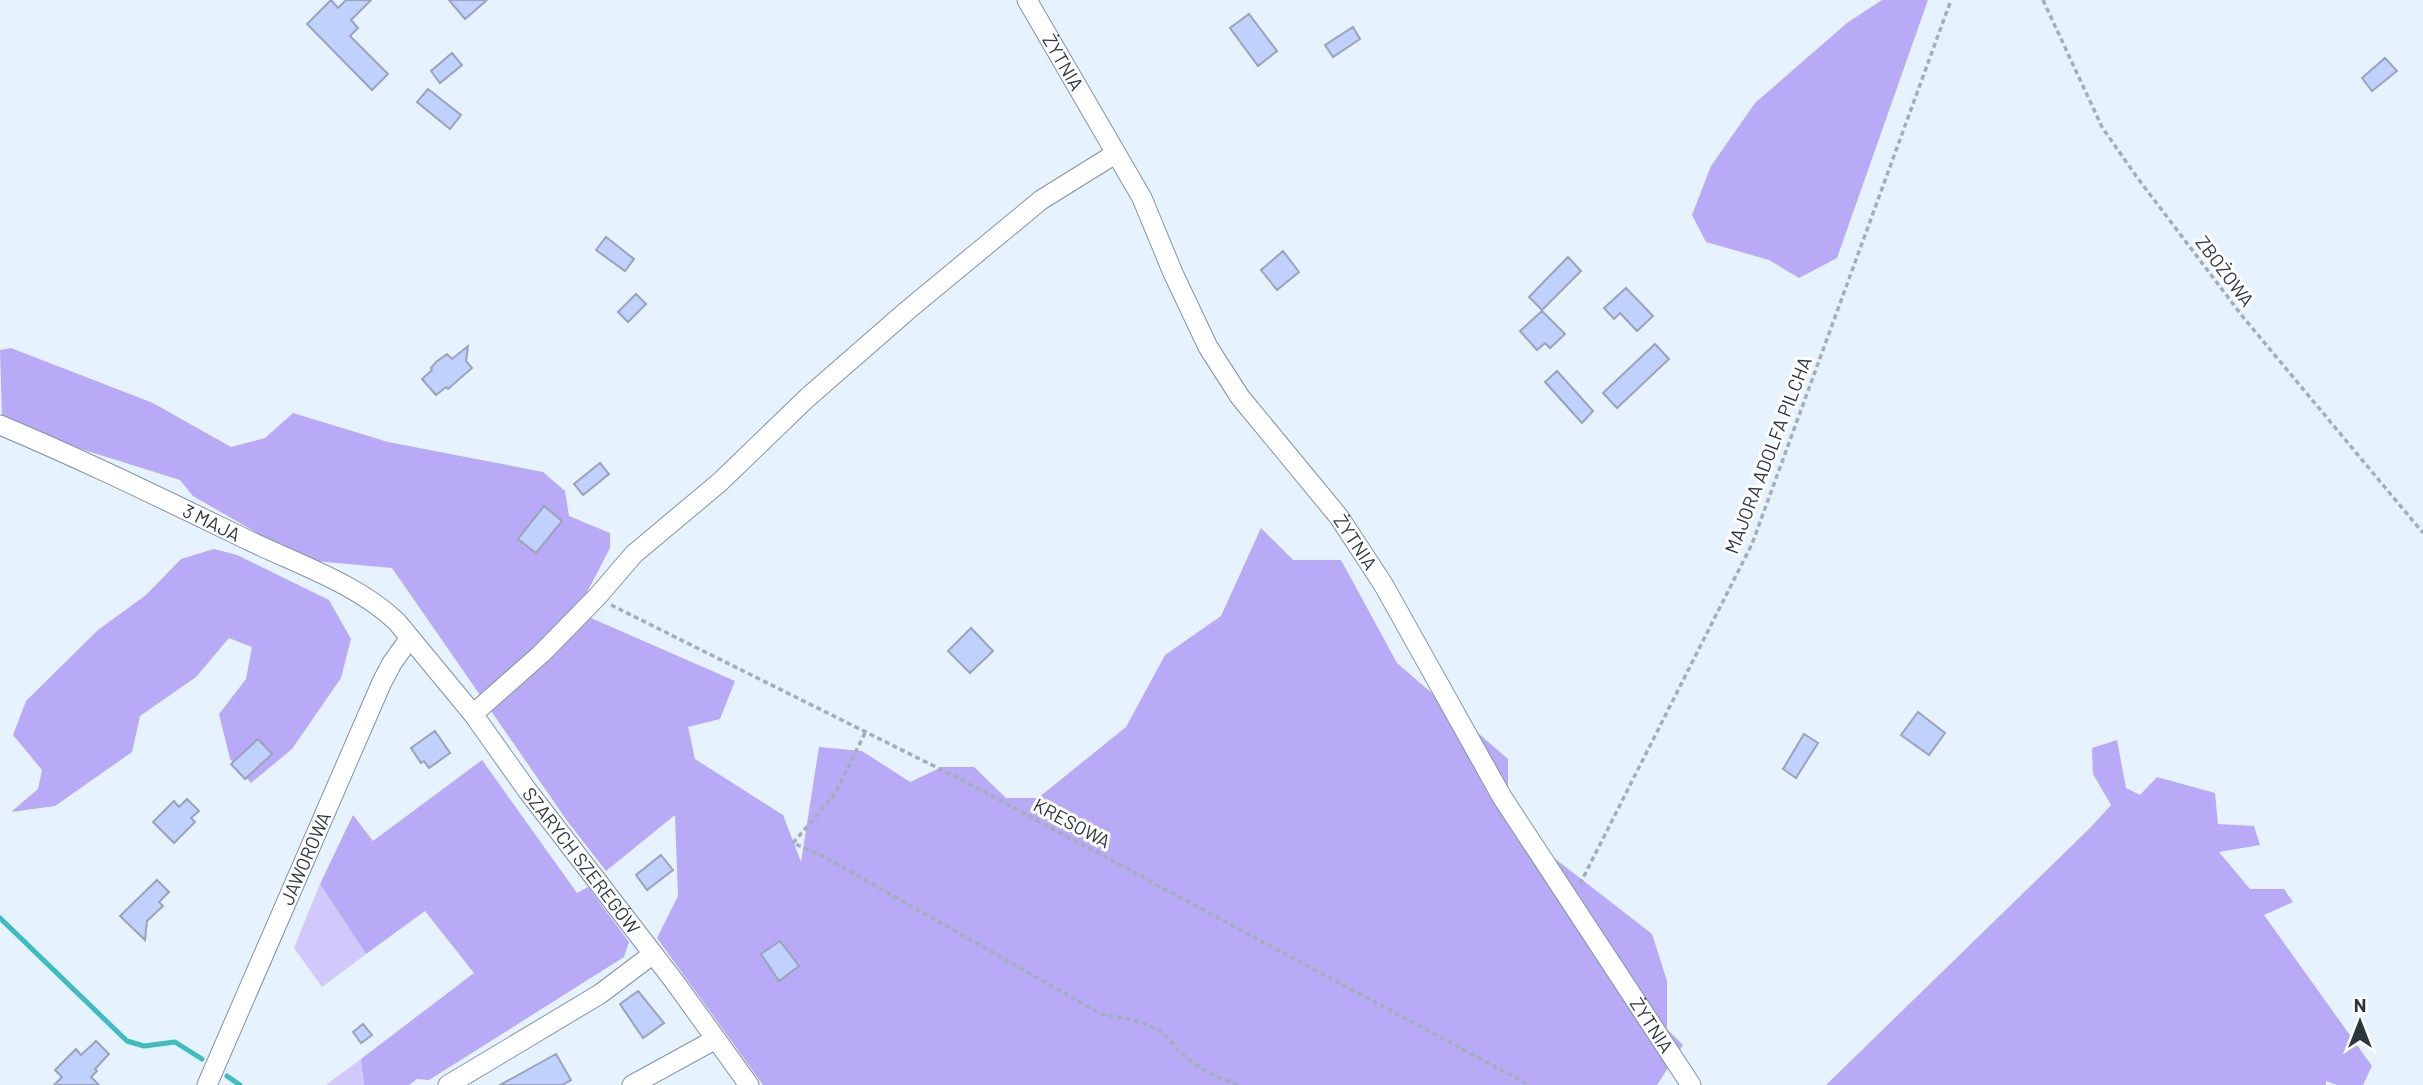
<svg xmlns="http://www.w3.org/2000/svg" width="2423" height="1085" font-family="Barlow,sans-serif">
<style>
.green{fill:#d1c8fc}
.forest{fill:#b8aaf6}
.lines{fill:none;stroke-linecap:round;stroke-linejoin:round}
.stream{stroke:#3dbdbf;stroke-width:5}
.building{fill:#c0d1fe;stroke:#9aa3ba;stroke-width:2}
.minor-casing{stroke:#8094a5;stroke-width:21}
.path{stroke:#a3aeb8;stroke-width:3.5;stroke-dasharray:5 3.5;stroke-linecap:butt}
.minor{stroke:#fff;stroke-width:19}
.labels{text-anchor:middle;stroke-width:6;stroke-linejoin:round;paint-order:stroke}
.street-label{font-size:19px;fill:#2d363d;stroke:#fefefe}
</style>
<rect width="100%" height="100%" fill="#e6f3fe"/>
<path class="green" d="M320,884l46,70 -44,33 -28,-39z
M361,1059l3,26h-38z"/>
<path class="forest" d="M1882,0h46l-91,258 -38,20 -30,-18 -63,-18 -14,-27 19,-49 44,-63 92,-80z
M11,348l142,55 78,44 34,-9 28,-25 95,29 155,30 22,19 4,25 41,17v15l-27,52 8,18 144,63 -15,38 -32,8 7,32 88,56 18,47 18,-115 43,4 48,31 32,-15h32l32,31h32l88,-71 39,-72 56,-39 40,-88 32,32h48l56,103 111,96v63l144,112 15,47v48l16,16 -26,40h-894l-106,-147 21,-42 -3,-81 -69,56 -38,-49 -176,-254 -88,-8 -111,-64 -13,-16 -99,-31 -79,-32 -2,-67z
M214,549l23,6 92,45 22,39 -10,39 -49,71 -41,34 -21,-24 -11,-45 27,-35 6,-32 -23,-9 -33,39 -56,39 -8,36 -77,54 -44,6 27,-23 4,-19 -29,-35 13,-34 72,-71 48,-35 35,-36z
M2117,740l9,48 14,7 17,-18 58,16 3,31 36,2 6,19 -41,7 31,37h34l9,13 -29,13 108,151 -9,19h-26l-11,-4v4h-500l264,-257 21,-23 -18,-31 -1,-26z
M482,760l95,133 11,-6 41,55 -5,15 -195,123 -12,-1 -8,6h-45l-3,-26 113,-86 -49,-62 -59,43 -46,-70 33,-69 20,26z"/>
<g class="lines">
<path class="stream" d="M0,918l127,123 17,5 31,-4 27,17
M227,1076l13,9"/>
</g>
<path class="building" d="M331,0l7,8 8,-8h25l-20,20 7,8 -8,8 38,38 -16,16 -65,-66z
M449,0h38l-22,19z
M1249,14l28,37 -19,15 -28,-38z
M1353,27l7,12 -27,18 -8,-12z
M452,53l10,12 -22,18 -9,-12z
M2385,58l12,13 -25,20 -10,-13z
M428,89l33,26 -11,14 -33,-27z
M606,237l28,22 -9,12 -29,-21z
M1283,251l16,21 -22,18 -16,-20z
M1568,257l13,14 -39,39 -13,-13z
M1626,288l27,28 -16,15 -17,-18 -6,6 -10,-11z
M636,294l10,10 -18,18 -10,-10z
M1542,311l23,23 -15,14 -5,-5 -8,7 -17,-19z
M1655,344l14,15 -52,49 -14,-15z
M468,346l-2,15 6,7 -24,21 -2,-2 -10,8 -14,-16 10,-9 -1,-2 5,-6 11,-8 5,5z
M1557,371l36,40 -11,12 -37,-41z
M600,463l9,11 -26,21 -9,-11z
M544,506l18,15 -26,32 -18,-14z
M971,628l22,23 -23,22 -22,-22z
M1918,712l27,21 -16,22 -28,-20z
M435,731l15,22 -21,15 -5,-7 -3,2 -10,-15z
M1804,734l14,9 -22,35 -13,-9z
M258,739l14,15 -27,25 -14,-15z
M187,799l12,12 -8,7 4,4 -21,21 -21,-21 21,-21 5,6z
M661,855l12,15 -26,20 -11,-15z
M157,880l12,12 -10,10 4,4 -16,15 -2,19 -25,-24z
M780,941l19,25 -20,15 -18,-27z
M638,991l26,32 -21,15 -23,-34z
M363,1024l9,11 -11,8 -8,-11z
M96,1041l13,13 -14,15 2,2 -6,6 8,8h-45l8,-8 -7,-7 21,-21 5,6z
M556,1054l15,26 -9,5h-62z"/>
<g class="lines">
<g class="minor-casing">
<g id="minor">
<path id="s1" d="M1027,0l115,198 31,75 35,74 32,50 99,120 44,67 119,213 189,288"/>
<path id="s2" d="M0,425c86,36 169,77 252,117 48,23 107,43 145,80l76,92 54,76 147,191 75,104"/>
<path d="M473,714l68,-60 56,-57 37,-43 86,-72 87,-84 102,-89 132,-109 74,-46"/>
<path id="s3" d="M207,1085l175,-403 10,-19 18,-25"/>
<path d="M448,1085l152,-91 53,-40"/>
<path d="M632,1085l84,-46"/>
</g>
</g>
<path class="path" d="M2043,0l59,127 34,49 107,141 180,216
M611,605l351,175 567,305
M865,733l-30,61 -42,49 30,13 278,158c20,4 46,7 63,20 5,4 9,11 14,16 17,17 41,29 62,35
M1580,884l172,-340 199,-544"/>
<use href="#minor" class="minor"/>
</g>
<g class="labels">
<g class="street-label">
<text dy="7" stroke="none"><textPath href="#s1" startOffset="72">ŻYTNIA</textPath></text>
<text transform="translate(2225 271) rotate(53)" y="7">ZBOŻOWA</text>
<text transform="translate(1768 455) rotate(-69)" y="7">MAJORA ADOLFA PILCHA</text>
<text dy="7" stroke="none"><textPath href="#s2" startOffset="233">3 MAJA</textPath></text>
<text dy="7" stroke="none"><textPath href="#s1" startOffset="637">ŻYTNIA</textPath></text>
<text transform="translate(1072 823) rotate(28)" y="7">KRESOWA</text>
<text dy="7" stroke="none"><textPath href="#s3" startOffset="247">JAWOROWA</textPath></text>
<text dy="7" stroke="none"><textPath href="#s2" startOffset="746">SZARYCH SZEREGÓW</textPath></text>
<text dy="7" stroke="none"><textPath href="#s1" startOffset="1204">ŻYTNIA</textPath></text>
</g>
</g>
<g transform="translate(2360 1022)" stroke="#fefefe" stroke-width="5" paint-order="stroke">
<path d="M0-5L12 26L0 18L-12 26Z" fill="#2d363d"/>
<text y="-10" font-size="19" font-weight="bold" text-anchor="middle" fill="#2d363d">N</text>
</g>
</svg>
